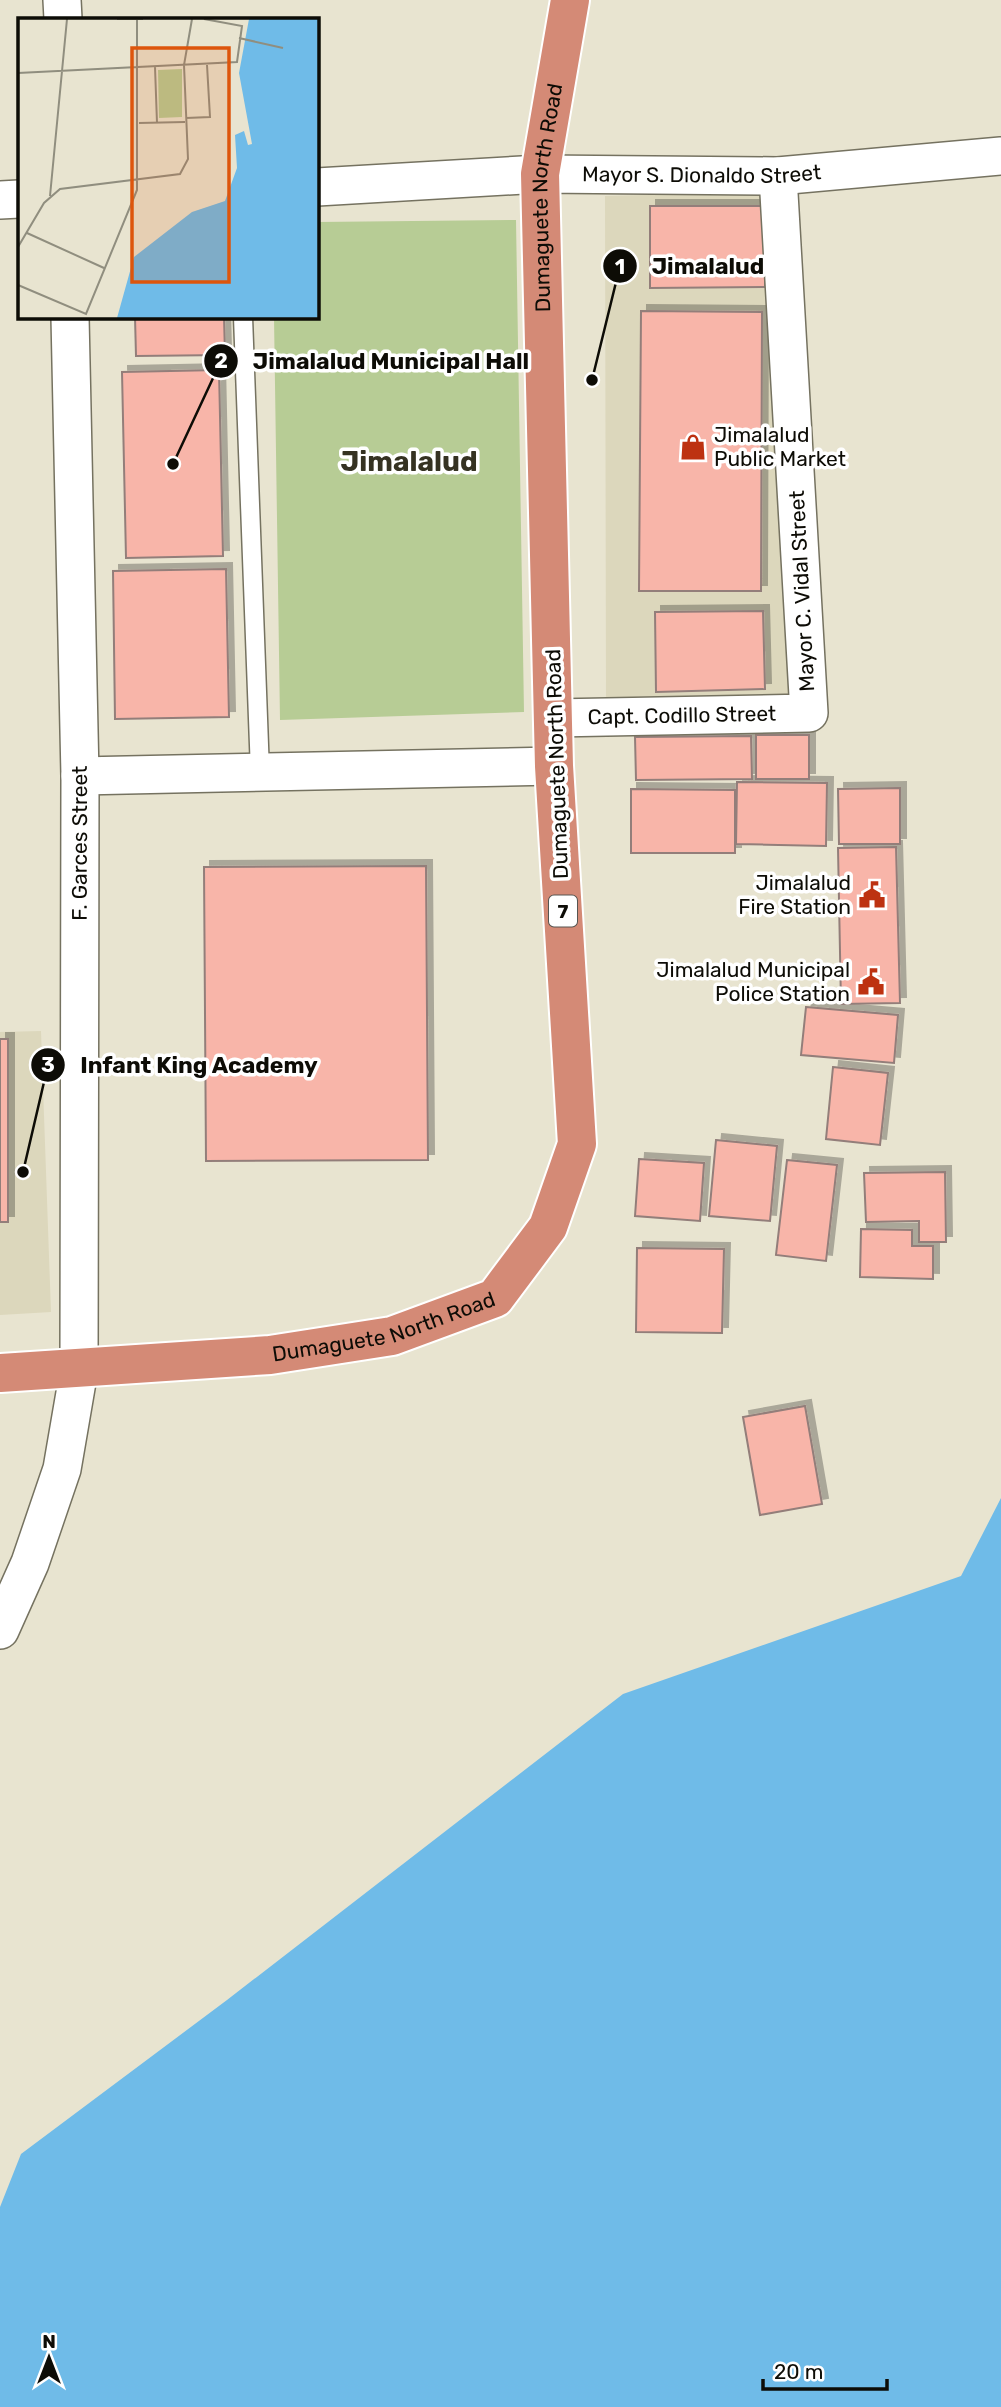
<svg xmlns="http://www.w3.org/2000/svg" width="1001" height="2407" font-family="Rubik,sans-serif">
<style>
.built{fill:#dcd7bc}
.green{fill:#b7cc95}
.water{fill:#6fbbe8}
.building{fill:#f8b5a9;stroke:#937e7a;stroke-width:2;filter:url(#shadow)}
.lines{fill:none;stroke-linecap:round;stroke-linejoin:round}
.service-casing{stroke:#757260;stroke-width:21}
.minor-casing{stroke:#757260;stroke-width:40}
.trunk-casing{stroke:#fff;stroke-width:42}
.service{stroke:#fff;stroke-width:18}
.minor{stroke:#fff;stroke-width:37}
.trunk{stroke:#d48a76;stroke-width:38}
.labels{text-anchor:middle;stroke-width:7;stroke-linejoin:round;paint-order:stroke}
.shield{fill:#fff;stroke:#565551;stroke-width:2}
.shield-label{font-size:19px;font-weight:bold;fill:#0d0c06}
.street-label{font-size:21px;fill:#0d0c06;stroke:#fff}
.poi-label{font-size:21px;fill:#0d0c06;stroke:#fff;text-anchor:end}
.district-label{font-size:28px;font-weight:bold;fill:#353222;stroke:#fff}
.inset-road{fill:none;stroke:#908e7f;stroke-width:2}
.view{fill:#dd550c;fill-opacity:0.15;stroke:#dd550c;stroke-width:3.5}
.inset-edge{fill:none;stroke:#0d0c06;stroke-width:3.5}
.leader{fill:none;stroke:#0d0c06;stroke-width:2.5}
.callout-dot{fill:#0d0c06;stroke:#fff;stroke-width:2.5}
.mark-label{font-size:21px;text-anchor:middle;font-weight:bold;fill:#fff}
.callout-label{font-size:23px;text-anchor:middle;font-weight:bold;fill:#0d0c06;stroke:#fff;stroke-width:7;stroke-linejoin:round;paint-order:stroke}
</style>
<defs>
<filter id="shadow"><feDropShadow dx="6" dy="-6" stdDeviation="0" flood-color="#0004"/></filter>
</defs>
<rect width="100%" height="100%" fill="#e8e4d0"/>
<path class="built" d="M769,192l25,506 -188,2 -1,-504z
M41,1031l10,281 -51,3v-283z"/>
<path class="green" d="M516,220l8,492 -244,8 -6,-403h43v-95z"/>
<path class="water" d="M1001,1498v909h-1001v-200l21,-53 206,-154 396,-306 338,-118z"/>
<path class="building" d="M650,206h115v81l-115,1z
M641,311l121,1 -1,279h-122z
M135,317h89l1,38 -89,1z
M219,370l4,186 -97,2 -4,-186z
M226,569l3,148 -114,2 -2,-148z
M763,611l2,78 -109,3 -1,-80z
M756,735h53v44h-53z
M751,736l1,43 -116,1 -1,-43z
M737,782l90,1 -1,63 -90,-2z
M900,788v56h-61l-1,-55z
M631,789l104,1v63h-104z
M896,847l4,156 -59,1 -3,-156z
M426,866l2,294 -222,1 -2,-294z
M806,1007l92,8 -4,48 -93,-8z
M0,1039h8v183h-8z
M833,1067l55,6 -8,72 -54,-6z
M716,1140l61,6 -7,75 -61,-5z
M639,1159l65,4 -4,58 -65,-5z
M787,1160l50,5 -11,96 -50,-6z
M945,1172l1,70h-27v-21l-53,1 -2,-49z
M861,1229l51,1v16h21v33l-73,-2z
M637,1248l87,1 -2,84 -86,-1z
M805,1406l17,98 -62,11 -17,-98z"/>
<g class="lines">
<g class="service-casing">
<path id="service" d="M243,317l17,455"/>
</g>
<g class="minor-casing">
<g id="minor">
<path d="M62,0l1,19"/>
<path id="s1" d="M317,187l223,-13 238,2 223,-20"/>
<path d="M0,200l19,-1"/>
<path id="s2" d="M554,718l255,-5 -31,-537"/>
<path d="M80,776l474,-10"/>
<path id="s3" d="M0,1630l30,-67 32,-94 17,-99 1,-594 -10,-459"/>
</g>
</g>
<g class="trunk-casing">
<g id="trunk">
<path id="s4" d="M0,1373l270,-18 122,-19 103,-38 53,-71 29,-83 -23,-378 -14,-592 30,-174"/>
</g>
</g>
<use href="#service" class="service"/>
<use href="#minor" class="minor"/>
<use href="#trunk" class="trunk"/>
</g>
<defs>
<g id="shop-bare" transform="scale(2.1)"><path d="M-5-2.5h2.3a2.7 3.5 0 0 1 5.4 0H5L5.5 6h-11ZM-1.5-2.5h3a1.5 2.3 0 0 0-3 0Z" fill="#bd3211" stroke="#fff" stroke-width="2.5" paint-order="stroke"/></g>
<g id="civic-bare" transform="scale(2.1)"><path d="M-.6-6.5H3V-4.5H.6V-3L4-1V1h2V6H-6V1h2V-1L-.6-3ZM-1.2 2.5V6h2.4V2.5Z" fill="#bd3211" stroke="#fff" stroke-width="2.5" paint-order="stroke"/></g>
</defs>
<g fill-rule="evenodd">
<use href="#shop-bare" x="693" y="447"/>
<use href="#civic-bare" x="872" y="895"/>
<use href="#civic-bare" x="871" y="982"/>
</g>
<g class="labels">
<rect class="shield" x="549" y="895.5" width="28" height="31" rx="5"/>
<g class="shield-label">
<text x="563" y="918">7</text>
</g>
<g class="street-label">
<text dy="7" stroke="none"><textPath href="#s1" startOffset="385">Mayor S. Dionaldo Street</textPath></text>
<text dy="7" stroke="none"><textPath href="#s4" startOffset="1628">Dumaguete North Road</textPath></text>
<text transform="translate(802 591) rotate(-93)" y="7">Mayor C. Vidal Street</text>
<text dy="7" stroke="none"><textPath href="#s2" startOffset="128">Capt. Codillo Street</textPath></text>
<text transform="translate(557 764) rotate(-92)" y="7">Dumaguete North Road</text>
<text dy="7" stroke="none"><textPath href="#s3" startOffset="800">F. Garces Street</textPath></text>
<text dy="7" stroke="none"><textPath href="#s4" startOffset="388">Dumaguete North Road</textPath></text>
</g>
<g class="poi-label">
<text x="714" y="442" text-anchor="start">Jimalalud<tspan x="714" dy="24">Public Market</tspan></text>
<text x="851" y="890">Jimalalud<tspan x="851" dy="24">Fire Station</tspan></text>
<text x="850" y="977">Jimalalud Municipal<tspan x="850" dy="24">Police Station</tspan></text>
</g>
<g class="district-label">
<text x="409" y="471">Jimalalud</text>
</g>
</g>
<g transform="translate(18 18)">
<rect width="301" height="301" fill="#e8e4d0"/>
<path d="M164,51v48l-23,1 -1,-48z" fill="#b7cc95"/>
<path d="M231,1h70v299h-202l17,-61 58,-45 33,-11 12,-33 -2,-33 9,-4 4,14 4,-1 -13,-71z" fill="#6fbbe8"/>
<path class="inset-road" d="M99,1h26M221,20l44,10M137,49l2,56M0,55l219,-11 5,-36 -38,-7M168,100l24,-1 -3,-52M121,105l46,-1M32,178l17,-177M9,215l77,35M0,229l26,-44 16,-14 120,-15 8,-15 -4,-94 8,-46M0,267l68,29 51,-124v-171"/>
<path class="view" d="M114,30h97v234h-97z"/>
<rect width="301" height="301" class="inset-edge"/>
</g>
<path class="leader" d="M592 380L620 266M173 464L221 361M23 1172L48 1065"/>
<g class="callout-dot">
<circle cx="592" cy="380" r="7"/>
<circle cx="173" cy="464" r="7"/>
<circle cx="23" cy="1172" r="7"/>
<circle cx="620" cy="266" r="18"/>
<circle cx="221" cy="361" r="18"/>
<circle cx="48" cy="1065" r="18"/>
</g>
<g class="mark-label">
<text x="620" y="274">1</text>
<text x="221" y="368">2</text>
<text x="48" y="1072">3</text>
</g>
<g class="callout-label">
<text x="708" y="274">Jimalalud</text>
<text x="391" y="369">Jimalalud Municipal Hall</text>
<text x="199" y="1073">Infant King Academy</text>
</g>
<g transform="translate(49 2358)" stroke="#ffffff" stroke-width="5" paint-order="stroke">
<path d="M0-5L12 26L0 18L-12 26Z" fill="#0d0c06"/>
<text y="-10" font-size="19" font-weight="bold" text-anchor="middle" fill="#0d0c06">N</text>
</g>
<path d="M763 2379v10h124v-10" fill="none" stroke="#0d0c06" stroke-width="3.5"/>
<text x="774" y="2379" font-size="21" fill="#0d0c06" stroke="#ffffff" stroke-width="5" paint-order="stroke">20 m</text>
</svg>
